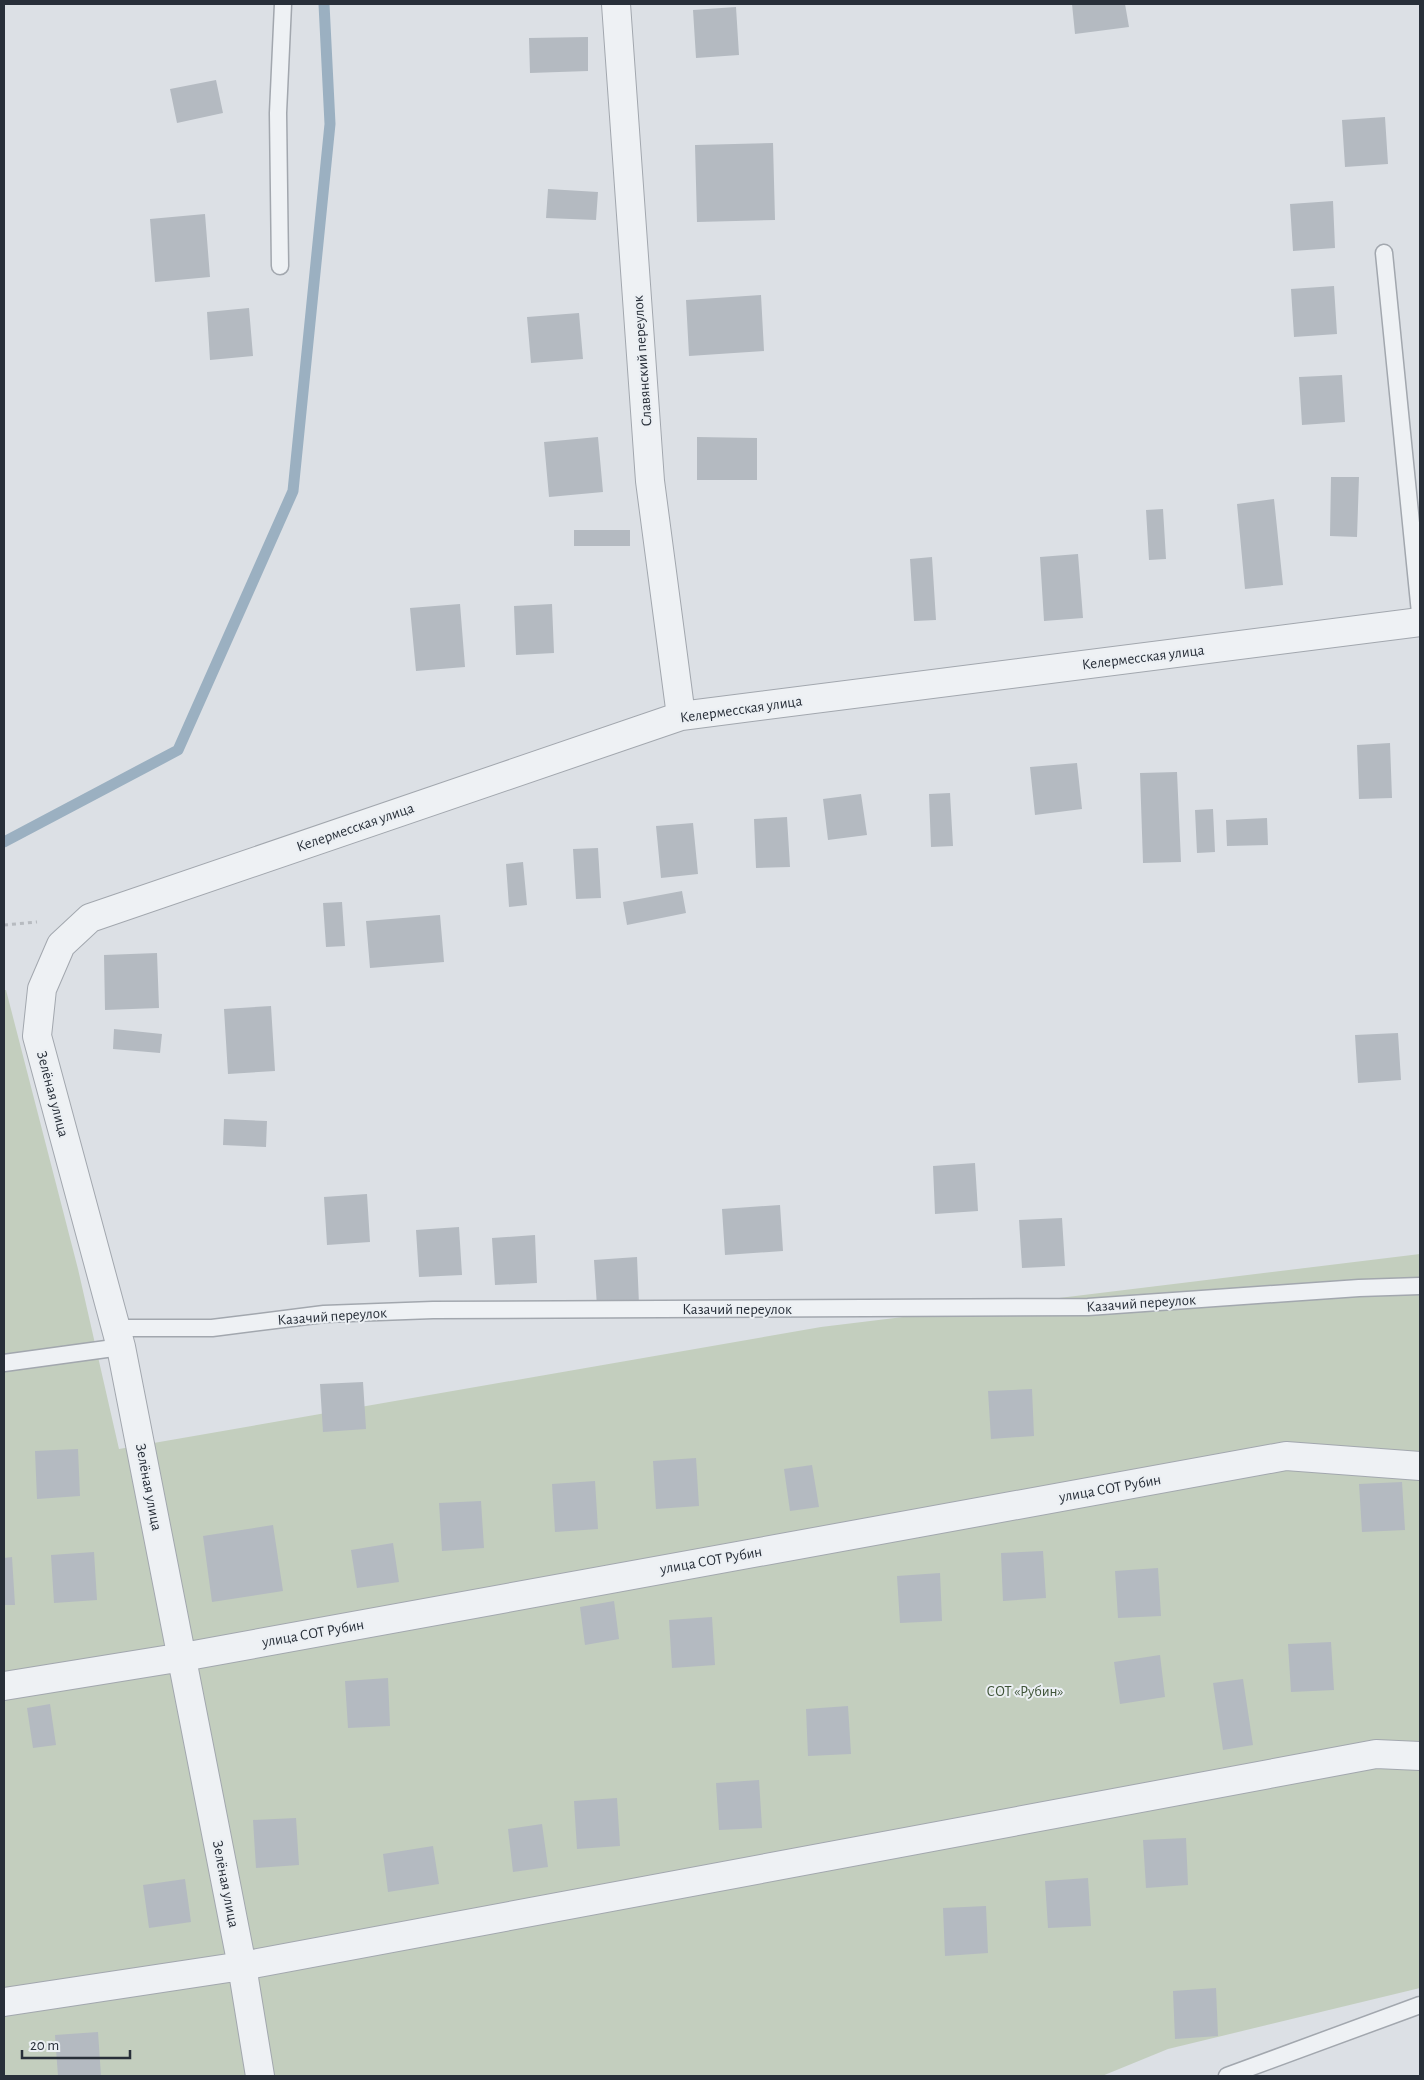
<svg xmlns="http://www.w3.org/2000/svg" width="1424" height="2080" font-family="'Alegreya Sans',sans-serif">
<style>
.green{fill:#c3cebe}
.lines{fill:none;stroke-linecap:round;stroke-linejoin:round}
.stream{stroke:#9bb0c1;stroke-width:11}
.building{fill:#b4bac1}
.service-casing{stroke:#a2a7ae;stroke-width:19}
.minor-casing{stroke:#a2a7ae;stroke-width:30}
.path{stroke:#b7bbc0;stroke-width:3;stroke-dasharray:4 4;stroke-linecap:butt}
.service{stroke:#eef1f4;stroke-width:16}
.minor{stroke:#eef1f4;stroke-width:28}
.labels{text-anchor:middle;stroke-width:4;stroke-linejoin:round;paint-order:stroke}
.street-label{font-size:15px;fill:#282f39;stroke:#ebeff3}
.park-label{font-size:15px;fill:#3e5337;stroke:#ebeff3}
</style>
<rect width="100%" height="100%" fill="#dce0e5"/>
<path class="green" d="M4,990h2l72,279 41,180 702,-122 599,-73v734l-252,61 -66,27h-1098z"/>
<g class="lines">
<path class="stream" d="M4,842l174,-92 115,-259 37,-367 -6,-120"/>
</g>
<path class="building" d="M1072,4h53l4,23 -54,7z
M736,7l3,48 -43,3 -3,-48z
M588,37v34l-58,2 -1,-35z
M216,80l7,33 -46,10 -7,-34z
M1385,117l3,47 -43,3 -3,-47z
M773,143l2,77 -78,2 -2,-77z
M548,189l50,3 -2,28 -50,-2z
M1333,201l2,47 -42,3 -3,-47z
M205,214l5,63 -55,5 -5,-63z
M1334,286l3,48 -43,3 -3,-48z
M761,295l3,56 -75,5 -3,-56z
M249,308l4,48 -43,4 -3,-48z
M579,313l4,46 -52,4 -4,-46z
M1342,375l3,47 -43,3 -3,-48z
M598,437l5,55 -54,5 -5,-55z
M697,437l60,1v42h-60z
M1331,477h28l-2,60 -27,-1z
M1274,499l9,86 -38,4 -8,-85z
M1163,509l3,50 -17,1 -3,-50z
M574,530h56v16h-56z
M1078,554l5,64 -39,3 -4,-64z
M932,557l4,63 -22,1 -4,-62z
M460,604l5,63 -49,4 -6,-63z
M552,604l2,49 -38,2 -2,-49z
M1390,743l2,55 -33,1 -2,-54z
M1077,763l5,46 -47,6 -5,-48z
M1177,772l4,90 -38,1 -3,-90z
M950,793l3,53 -22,1 -2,-53z
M861,794l6,41 -39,5 -5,-41z
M1213,809l2,43 -18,1 -2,-43z
M787,817l3,50 -34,1 -2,-49z
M1267,818l1,27 -41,1 -1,-26z
M693,823l5,51 -37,4 -5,-52z
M598,848l3,50 -25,1 -3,-50z
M523,862l4,43 -18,2 -3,-43z
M682,891l4,22 -59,12 -4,-23z
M342,902l3,44 -19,1 -3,-44z
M440,915l4,47 -74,6 -4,-47z
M157,953l2,55 -54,2 -1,-55z
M271,1006l4,65 -47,3 -4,-65z
M114,1029l48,5 -2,19 -47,-4z
M1398,1033l3,47 -43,3 -3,-48z
M224,1119l43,2 -1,26 -43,-2z
M975,1163l3,48 -43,3 -2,-48z
M367,1194l3,48 -43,3 -3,-48z
M780,1205l3,46 -58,4 -3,-46z
M1062,1218l3,48 -43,2 -3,-48z
M459,1227l3,48 -43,2 -3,-47z
M535,1235l2,48 -42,2 -3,-47z
M637,1257l2,47 -42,3 -3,-47z
M363,1382l3,47 -43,3 -3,-48z
M1032,1389l2,47 -43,3 -3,-48z
M78,1449l2,47 -43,3 -2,-48z
M696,1458l3,48 -43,3 -3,-48z
M812,1465l7,42 -29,4 -6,-42z
M595,1481l3,48 -43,3 -3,-48z
M1402,1482l3,48 -43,2 -3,-48z
M481,1501l3,47 -42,3 -3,-48z
M273,1525l10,66 -71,11 -9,-66z
M393,1543l6,39 -42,6 -6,-38z
M1043,1551l3,47 -43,3 -2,-48z
M94,1552l3,48 -43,3 -3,-48z
M12,1557l3,48h-11v-47z
M1158,1568l3,48 -43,2 -3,-47z
M940,1573l2,48 -42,2 -3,-47z
M614,1601l5,38 -34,6 -5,-38z
M712,1617l3,48 -43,3 -3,-48z
M1331,1642l3,48 -43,2 -3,-48z
M1160,1655l5,42 -45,7 -6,-42z
M388,1678l2,48 -42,2 -3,-47z
M1243,1679l10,66 -30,5 -10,-67z
M50,1704l6,41 -23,3 -6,-40z
M848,1706l3,48 -43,2 -2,-47z
M759,1780l3,48 -43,2 -3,-47z
M617,1798l3,48 -43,3 -3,-48z
M296,1818l3,47 -43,3 -3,-48z
M542,1824l6,43 -35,5 -5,-43z
M1186,1838l2,47 -42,3 -3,-48z
M433,1846l6,38 -51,8 -5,-38z
M1088,1878l3,48 -43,2 -3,-47z
M185,1879l6,43 -42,6 -6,-43z
M986,1906l2,47 -43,3 -2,-48z
M1216,1988l2,48 -43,3 -2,-48z
M98,2032l3,44h-43l-3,-41z"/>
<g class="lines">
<g class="service-casing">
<path id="service" d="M1384,253l36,360
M280,266l-2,-153 5,-109
M115,1328h97l112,-14 109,-4 655,-3 271,-19 61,-2
M4,1363l117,-16
M1227,2076l193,-71"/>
</g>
<g class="minor-casing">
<path id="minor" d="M616,4l34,477 31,235
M4,1686l179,-29 1103,-201 134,10
M4,2002l238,-36 1134,-212 44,2
M260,2076l-18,-110 -121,-619 -84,-311 5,-47 19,-44 29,-27 591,-202 739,-94"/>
</g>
<path class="path" d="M4,925l33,-3"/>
<use href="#service" class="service"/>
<use href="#minor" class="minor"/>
</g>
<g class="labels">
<g class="street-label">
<text transform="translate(642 361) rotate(-94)" y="5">Славянский переулок</text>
<text transform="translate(1143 657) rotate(-7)" y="5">Келермесская улица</text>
<text transform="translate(741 709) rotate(-8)" y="5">Келермесская улица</text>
<text transform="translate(355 827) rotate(-19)" y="5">Келермесская улица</text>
<text transform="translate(53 1094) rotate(75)" y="5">Зелёная улица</text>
<text transform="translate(1141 1303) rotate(-4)" y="5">Казачий переулок</text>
<text x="737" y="1314">Казачий переулок</text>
<text transform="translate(332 1316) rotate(-4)" y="5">Казачий переулок</text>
<text transform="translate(149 1487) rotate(79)" y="5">Зелёная улица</text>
<text transform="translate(1110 1488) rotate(-10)" y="5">улица СОТ Рубин</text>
<text transform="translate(711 1560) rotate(-10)" y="5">улица СОТ Рубин</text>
<text transform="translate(313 1633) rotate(-10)" y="5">улица СОТ Рубин</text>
<text transform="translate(226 1884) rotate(79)" y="5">Зелёная улица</text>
</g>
<g class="park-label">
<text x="1025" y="1696">СОТ «Рубин»</text>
</g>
</g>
<rect width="1424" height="2080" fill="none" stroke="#282f39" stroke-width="10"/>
<path d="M22 2050v8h108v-8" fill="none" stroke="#282f39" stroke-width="2.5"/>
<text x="30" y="2050" font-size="15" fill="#282f39" stroke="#ebeff3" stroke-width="4" paint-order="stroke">20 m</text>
</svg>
